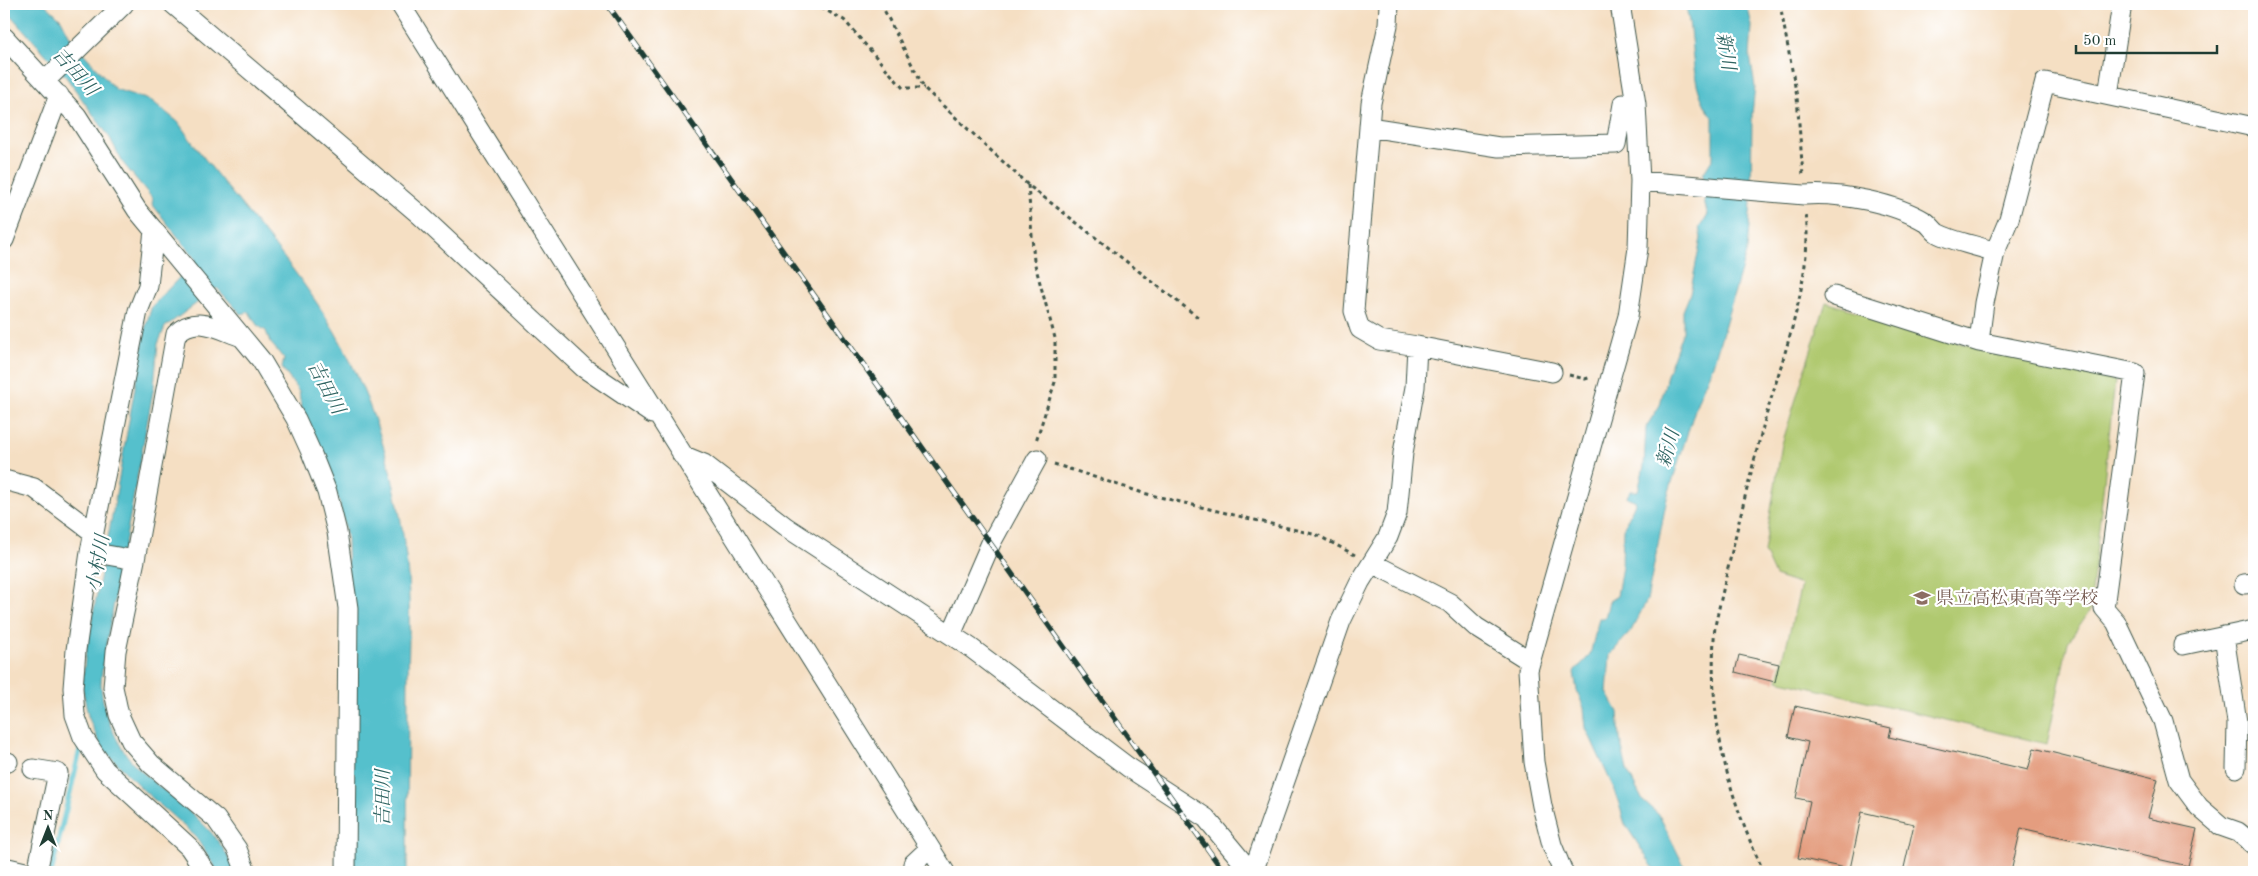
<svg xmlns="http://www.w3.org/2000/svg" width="2258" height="876" font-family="'Old Standard TT','Noto Serif JP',serif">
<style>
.green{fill:#b0c96f;stroke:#688352}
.water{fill:#54c0cc;stroke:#3a7e80}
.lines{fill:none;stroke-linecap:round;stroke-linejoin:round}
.stream{stroke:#54c0cc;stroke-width:5.5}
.building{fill:#e49d7f}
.minor-casing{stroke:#3f5549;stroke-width:21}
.path{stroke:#3f5549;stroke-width:3;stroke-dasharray:4 4;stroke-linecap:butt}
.minor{stroke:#fff;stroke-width:19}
.rail-casing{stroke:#1f3d34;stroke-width:5.5}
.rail{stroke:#fff;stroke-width:4;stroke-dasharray:11;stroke-linecap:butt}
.labels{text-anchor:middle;stroke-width:4.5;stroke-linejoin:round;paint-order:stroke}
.education-label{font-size:18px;fill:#785e54;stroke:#fff;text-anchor:start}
.water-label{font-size:19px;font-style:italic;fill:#2f6462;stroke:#fff}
</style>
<rect width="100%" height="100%" fill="#fff"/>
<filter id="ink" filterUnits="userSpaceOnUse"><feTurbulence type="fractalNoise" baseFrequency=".02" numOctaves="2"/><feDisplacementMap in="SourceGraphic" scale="10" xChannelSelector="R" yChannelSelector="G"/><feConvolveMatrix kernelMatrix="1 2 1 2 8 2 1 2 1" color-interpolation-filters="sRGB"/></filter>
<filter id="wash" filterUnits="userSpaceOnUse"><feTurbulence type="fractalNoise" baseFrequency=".0096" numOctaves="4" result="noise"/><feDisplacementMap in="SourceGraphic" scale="20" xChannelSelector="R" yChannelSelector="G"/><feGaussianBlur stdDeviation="1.12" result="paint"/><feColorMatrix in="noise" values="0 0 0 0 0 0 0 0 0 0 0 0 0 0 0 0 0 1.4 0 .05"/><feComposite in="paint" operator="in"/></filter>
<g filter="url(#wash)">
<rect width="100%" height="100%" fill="#f5dfc3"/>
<path class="green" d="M1826,302l140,43 149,36 -25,229 -22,32 -21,102 -269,-64 23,-95 -26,-9 -11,-24 18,-108z"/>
<path class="water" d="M4,4h41l16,15 10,20 44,50 37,12 26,21c49,72 113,134 157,210 39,69 62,146 71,225 5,39 3,79 2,119 0,65 -1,131 -1,196h-53l-7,-333 -8,-38 -20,-58 -18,-37 -2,-14 -17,-24 2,-9 -14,-17 -4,-11 -9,-6 -8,-13 -8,2 -24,-26 -52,39 -7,17 -4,42 -50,271c-1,9 -3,18 -3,27 1,28 16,63 36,83 35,34 80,56 98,105h-17l-23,-36 -53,-47 -41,-42 -13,-31 -6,-30 4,-36 27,-139 33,-186 6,-19 44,-46 -44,-56 1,-5 -30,-36 -13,-25 -44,-61 -62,-69z
M1685,4h62l5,22 -2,30 5,31 -3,27 -1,88 -4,48 -34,115 -15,35 -31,98 -20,102 -16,31 -21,24 -3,37 11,20 2,27 7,31 16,31 16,14 28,57h-31l-31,-48 -10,-33 -29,-63 -2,-20 -7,-17 -3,-19 16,-17 9,-37h6l4,-17 8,-5 5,-30 1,-37 13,-28 -9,-4 3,-6h8l6,-25 2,-39 14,-22 7,-30 16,-44v-20l7,-17 11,-56 -2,-10 9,-13 -3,-10 -2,-31 10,-16v-41c-26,-30 -17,-77 -28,-113z"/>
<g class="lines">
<path class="stream" d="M51,872l29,-122"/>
</g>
<g id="blocks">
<path class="building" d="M1739,655l40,9 -4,18 -40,-10z
M1795,706l96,22 -2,9 139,33 6,-22 124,31 -10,39 49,11 -9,37 -167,-38 -10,44h-108l11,-48 -52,-12 -12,57 -52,-11 12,-57 -14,-3 12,-56 -20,-5z"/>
</g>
</g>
<g filter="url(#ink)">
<use href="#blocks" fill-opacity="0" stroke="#3f5549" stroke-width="1"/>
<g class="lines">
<g class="minor-casing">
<path id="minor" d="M173,4l247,211 164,153 68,46
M400,4l545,868
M4,37l73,79 60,94 124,150 35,59 15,33 16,40 10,40 11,76 -2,264
M45,81l79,-77
M2108,95l14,-91
M1369,127l130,20 117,-3 7,-40h13
M1640,181l164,14c36,-3 91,8 122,27 4,3 7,8 11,11 14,8 42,13 58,19
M154,230l-6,56 -10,25 -48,241 -14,98 -3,38 2,27 8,22 22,33 84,77 17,25
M4,240l55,-145
M1834,296l145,46 156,31 -31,235 12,14 47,99 16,59 20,27 22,19 17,6 16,13
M242,337c-24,-8 -46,-23 -66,-3l-41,226 -19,91 -3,36 6,28 12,26 20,23 65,55 21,30 9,23
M1979,342l5,-39 11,-51 14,-33 36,-137 209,45
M1417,346l135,26
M682,455l22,9 82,63 185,121 157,119 78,51 45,54
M4,480l30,8 60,45
M90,552l45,8
M1372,563l78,40 26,24 54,34
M2244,584l10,-1
M951,635l40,-92 46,-84
M2224,636l13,86 -1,46
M2183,645l71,-15
M4,761l4,1
M33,769l25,4 -21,99
M4,867l21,5
M912,872l1,-8 17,-16
M1253,872l88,-251 19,-39 28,-45 9,-24 6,-60 12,-66 2,-41 -38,-6 -19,-11 -6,-18 17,-208 17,-78 1,-21
M1563,872l-11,-27 -10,-39 -8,-44 -6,-92 100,-354 10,-68 2,-67 -4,-77 -16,-100"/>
</g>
<path class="path" d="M814,4l30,16 59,68h21
M881,4l43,84 104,97 171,133
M1780,4l17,93 6,79
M1028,185l6,76 21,77v44l-19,59
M1569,375l16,4 7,-2
M1054,464l89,29 174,42 38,20
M1764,872c-38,-79 -57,-159 -49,-246 15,-68 31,-136 49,-203 18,-65 49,-143 42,-210"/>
<use href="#minor" class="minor"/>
<g class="rail-casing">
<path id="rail" d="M607,4l617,868"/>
</g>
<use href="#rail" class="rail"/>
</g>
</g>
<defs>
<g id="school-bare" transform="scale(1.35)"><path d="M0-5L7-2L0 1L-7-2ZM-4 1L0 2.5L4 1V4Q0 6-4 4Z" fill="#8d6e63" stroke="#fff" stroke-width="2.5" paint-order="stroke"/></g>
</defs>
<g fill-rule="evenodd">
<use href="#school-bare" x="1922" y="598"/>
</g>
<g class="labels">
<g class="education-label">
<text x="1936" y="604">県立高松東高等学校</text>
</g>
<g class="water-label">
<text transform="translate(1727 51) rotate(81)" y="7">新川</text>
<text transform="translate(76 71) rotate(48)" y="7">吉田川</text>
<text transform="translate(327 387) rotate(62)" y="7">吉田川</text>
<text transform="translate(1667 448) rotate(-74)" y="7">新川</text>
<text transform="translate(97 563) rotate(-80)" y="7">小村川</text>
<text transform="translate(382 798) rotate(-90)" y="7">吉田川</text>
</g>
</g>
<rect width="2258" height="876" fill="none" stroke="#fff" stroke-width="20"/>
<g transform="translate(48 828)" stroke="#ffffff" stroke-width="4" paint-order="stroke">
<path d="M0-4L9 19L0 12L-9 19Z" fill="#1f3d34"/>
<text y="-8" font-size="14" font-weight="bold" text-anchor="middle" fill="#1f3d34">N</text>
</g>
<path d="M2076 45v8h141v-8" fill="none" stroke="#1f3d34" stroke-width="2.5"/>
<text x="2083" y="45" font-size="15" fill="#1f3d34" stroke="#ffffff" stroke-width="4" paint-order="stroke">50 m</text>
</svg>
